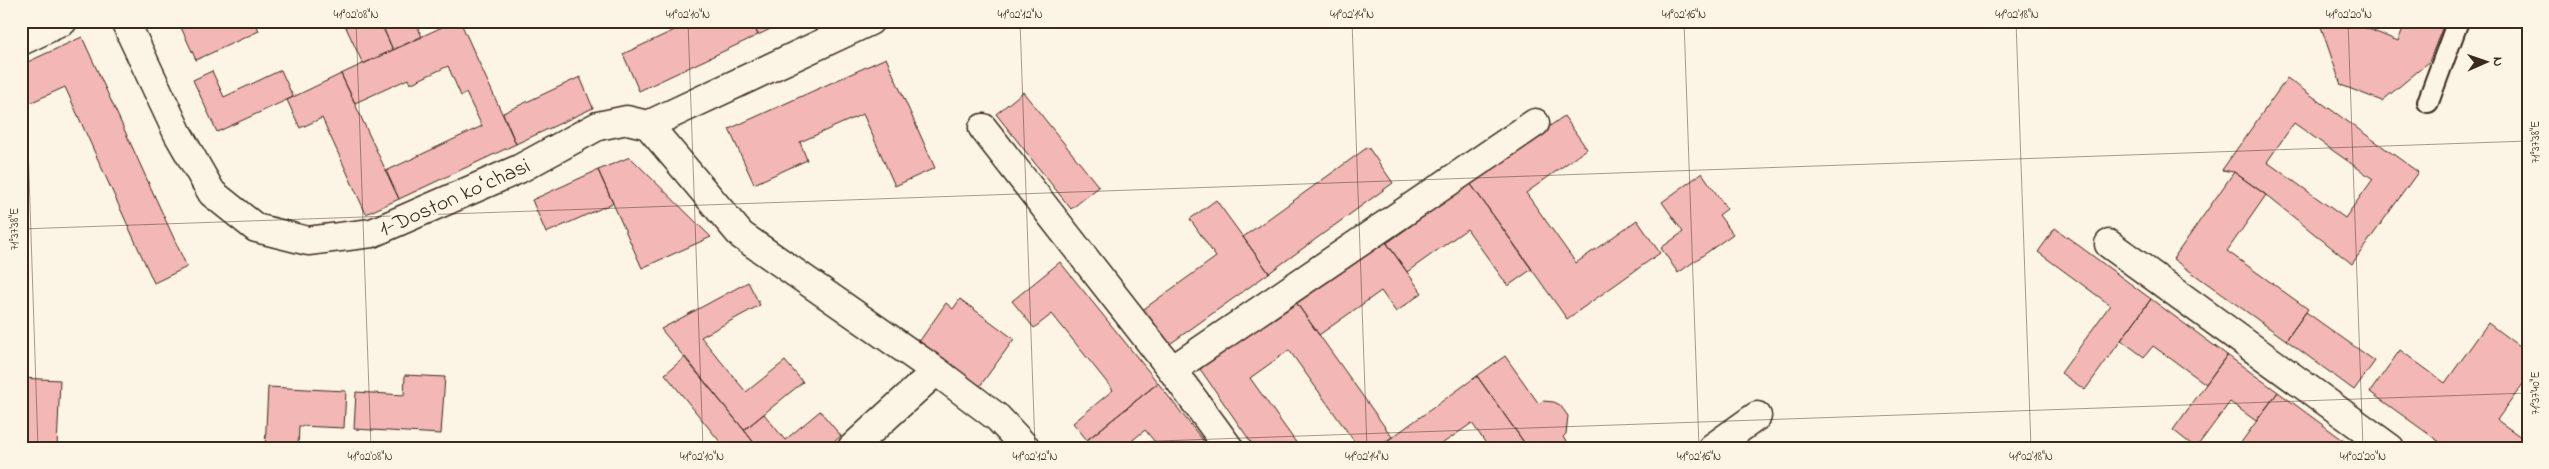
<svg xmlns="http://www.w3.org/2000/svg" width="2549" height="469" font-family="'Indie Flower',sans-serif">
<style>
.building{fill:#f3b7b5;stroke:#3b2a1e;fill-rule:evenodd}
.lines{fill:none;stroke-linecap:round;stroke-linejoin:round}
.lane-casing{stroke:#3b2a1e;stroke-width:24}
.street-casing{stroke:#3b2a1e;stroke-width:31}
.lane{stroke:#fcf5e5;stroke-width:20}
.street{stroke:#fcf5e5;stroke-width:28}
.ticks{fill:none;stroke:#3b2a1e;stroke-width:1;stroke-opacity:0.45}
.labels{text-anchor:middle;stroke-width:5;stroke-linejoin:round;paint-order:stroke}
.street-label{font-size:22px;fill:#3b2a1e;stroke:#fcf5e5}
.neatline{fill:none;stroke:#3b2a1e;stroke-width:2}
.ticks-label{font-size:12px;text-anchor:middle;fill:#3b2a1e}
</style>
<rect width="100%" height="100%" fill="#fcf5e5"/>
<filter id="ink" filterUnits="userSpaceOnUse"><feTurbulence type="fractalNoise" baseFrequency=".02" numOctaves="2"/><feDisplacementMap in="SourceGraphic" scale="10" xChannelSelector="R" yChannelSelector="G"/><feConvolveMatrix kernelMatrix="1 2 1 2 8 2 1 2 1" color-interpolation-filters="sRGB"/></filter>
<g filter="url(#ink)">
<path class="building" d="M178,21h77l4,10 -63,29z
M343,21h37l13,29 -30,14z
M380,21h35l7,16 -29,13z
M455,21h5l56,123 -117,55 -13,-28 96,-45 -16,-33 -5,3 -13,-30 -38,18 -2,-5 -53,24 -14,-29z
M694,21h58l6,14 -119,56 -16,-37z
M752,21h35l-29,14z
M1157,21h19l-16,7z
M2319,21h30l49,20 8,-20h39l-16,41 -47,39 -41,-16z
M82,37l105,230 -33,16 -89,-196 -44,20v-42z
M886,58l49,110 -40,18 -32,-72 -63,28 7,18 -53,24 -25,-55z
M281,70l12,27 -76,35 -24,-52 19,-9 12,26z
M341,74l58,125 -33,15 -44,-96 -22,10 -13,-28z
M580,77l13,31 -77,36 -13,-31z
M2287,78l131,94 -66,92 -86,-69 -32,-23 -12,-2zM2294,123l79,56 -28,39 -78,-56z
M1023,92l76,95 -28,22 -75,-95z
M1564,116l23,33 -61,44 50,70 61,-43 23,33 -93,66 -97,-136z
M1368,147l25,36 -124,90 -26,-36z
M630,157l81,80 -69,31 -44,-98z
M598,170l15,33 -67,30 -14,-33z
M2234,172l32,23 -39,56 81,58 -22,31 -113,-81z
M1702,173l25,36 -8,6 14,19 -55,39 -17,-25 22,-16 -21,-30z
M1470,183l62,86 -24,17 -41,-57 -60,43 -20,-29z
M1216,200l53,73 -102,73 -26,-35 75,-54 -26,-38z
M2055,228l96,71 -66,91 -24,-17 49,-68 -72,-53z
M1383,238l39,55 -26,19 -15,-21 -62,44 -24,-34z
M1060,262l98,121 -71,57 -14,-17 40,-33 -61,-76 -18,14 -22,-27z
M748,282l12,23 -59,32 45,55 39,-31 18,21 -59,48 -83,-101z
M960,299l54,40 -34,47 -61,-44 27,-39 7,6z
M2151,299l76,56 -21,29 -53,-38 -9,11 -23,-17z
M1295,301l97,136 -15,11h-18l-70,-98 -39,28 50,70h-45l-55,-79z
M2306,312l69,49 -21,29 -68,-50z
M2488,323l40,30v24l-31,43 31,22v6h-80l-78,-56 30,-42 45,33z
M2227,355l51,37 -22,29 -26,-19 -34,46 -23,-18z
M1505,356l34,48 4,-3 11,1 6,3 8,11 -2,18 -3,3 7,11h-42l-51,-72z
M685,357l59,73 14,18h-33l-60,-74z
M405,375l40,2 -4,57 -87,-5 2,-37 48,3z
M1477,376l51,72h-39l-17,-25 -36,25h-44l-5,-7z
M21,378l39,2 -3,68h-34l1,-40h-3z
M1158,383l51,65h-49l-15,-18 -22,18h-30l-6,-8z
M268,387l78,4 -2,37 -45,-2 -1,22h-33z
M2278,392l76,56h-117z
M820,411l21,25 -14,12h-69l-14,-18 20,-16 21,26z"/>
<g class="lines">
<g class="lane-casing">
<path id="lane" d="M2428,102l30,-81"/>
</g>
<g class="street-casing">
<path id="street" d="M125,21l53,113 34,59 44,35 52,13 64,-8 147,-64 79,-43 29,-6 21,5 222,-104
M21,41l42,-20
M648,125l93,110 195,136 62,47 28,30
M983,128l189,242 57,78
M2109,244l281,204
M1172,370l363,-247
M852,448l84,-77
M1712,448l45,-32"/>
</g>
<use href="#lane" class="lane"/>
<use href="#street" class="street"/>
</g>
</g>
<path class="ticks" d="M24,21l14,427M356,21l15,427M688,21l15,427M1020,21l15,427M1352,21l15,427M1684,21l15,427M2016,21l15,427M2348,21l15,427M21,229l2507,-88M959,448l1569,-55"/>
<g class="labels">
<g class="street-label">
<text transform="translate(454 196) rotate(-24)" y="8">1-Doston koʻchasi</text>
</g>
</g>
<rect width="2549" height="469" fill="none" stroke="#fcf5e5" stroke-width="55"/>
<g transform="translate(2486 62) rotate(88)" stroke="#fcf5e5" stroke-width="4" paint-order="stroke">
<path d="M0-4L9 19L0 12L-9 19Z" fill="#3b2a1e"/>
<text y="-8" font-size="14" font-weight="bold" text-anchor="middle" fill="#3b2a1e">N</text>
</g>
<rect x="28" y="28" width="2494" height="414" class="neatline"/>
<g class="ticks-label">
<text x="356" y="18">41°02'08"N</text>
<text x="688" y="18">41°02'10"N</text>
<text x="1020" y="18">41°02'12"N</text>
<text x="1352" y="18">41°02'14"N</text>
<text x="1684" y="18">41°02'16"N</text>
<text x="2017" y="18">41°02'18"N</text>
<text x="2349" y="18">41°02'20"N</text>
<text transform="translate(2535 142) rotate(-90)" y="4">71°37'38"E</text>
<text transform="translate(14 229) rotate(-90)" y="4">71°37'38"E</text>
<text transform="translate(2535 393) rotate(-90)" y="4">71°37'40"E</text>
<text x="370" y="460">41°02'08"N</text>
<text x="702" y="460">41°02'10"N</text>
<text x="1035" y="460">41°02'12"N</text>
<text x="1367" y="460">41°02'14"N</text>
<text x="1699" y="460">41°02'16"N</text>
<text x="2031" y="460">41°02'18"N</text>
<text x="2363" y="460">41°02'20"N</text>
</g>
</svg>
